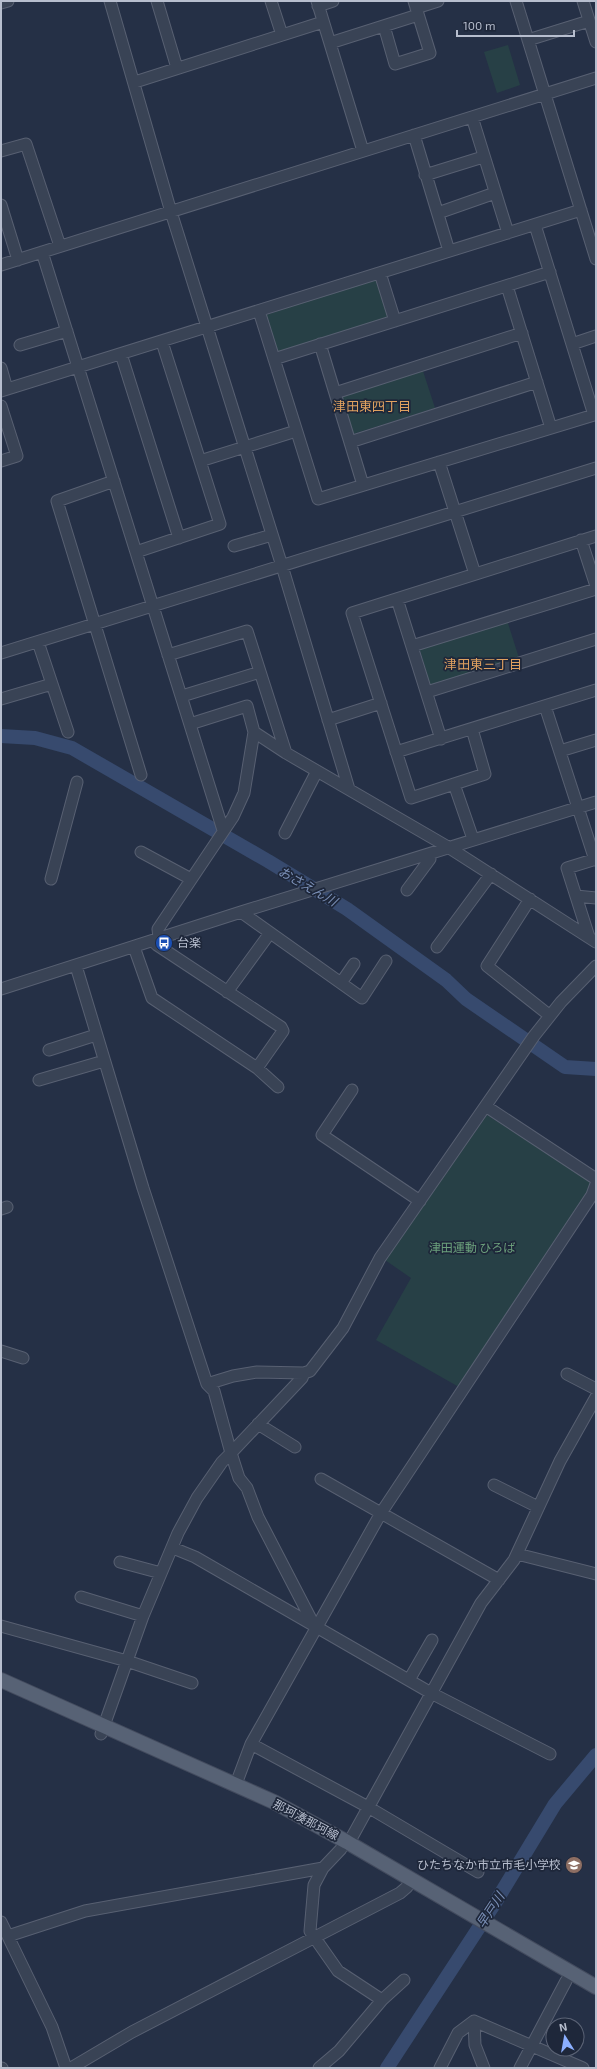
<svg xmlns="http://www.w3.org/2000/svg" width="597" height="2069" font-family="'Exo 2','Noto Sans JP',sans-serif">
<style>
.green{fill:#274046}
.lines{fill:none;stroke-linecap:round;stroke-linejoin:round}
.river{stroke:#374a6e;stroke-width:14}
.minor-casing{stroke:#586072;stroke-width:13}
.major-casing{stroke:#434b5e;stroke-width:16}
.minor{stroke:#394355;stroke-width:11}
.major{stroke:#576275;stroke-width:14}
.labels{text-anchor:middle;stroke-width:3.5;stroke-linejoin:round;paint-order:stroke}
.poi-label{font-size:12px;fill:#b7bece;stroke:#1e273a;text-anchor:start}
.park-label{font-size:12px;fill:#6ca17c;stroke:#1e273a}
.street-label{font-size:12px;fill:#b7bece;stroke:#1e273a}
.neighbourhood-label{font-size:13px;fill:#e0a160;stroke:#1e273a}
.water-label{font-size:13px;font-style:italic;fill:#7c91b8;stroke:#1e273a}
</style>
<rect width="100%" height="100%" fill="#253046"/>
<path class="green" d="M508,45l12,40 -23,8 -13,-41z
M378,277l12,40 -116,37 -11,-38z
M422,368l13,40 -85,27 -13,-40z
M507,620l12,38 -89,27 -11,-38z
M487,1115l106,68 -134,204 -83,-47 35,-62 -26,-18z"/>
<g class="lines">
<path class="river" d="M1,736l34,2 37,10 196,113 79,48 99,71 20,19 99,68 31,2
M387,2068l108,-165 60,-99 41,-49"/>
<g class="minor-casing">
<path id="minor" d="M110,1l61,211 111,354 67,223
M157,1l20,67
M271,1l11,34
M317,1l46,150
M516,1l80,258
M583,1l13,41
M1,3l7,-2
M318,6l15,-5
M416,8l22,-7
M384,26l11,38 35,-11 -16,-52
M528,40l61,-19
M330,43l88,-28
M135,82l188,-60
M472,117l36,116
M414,135l35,116
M1,151l25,-7 34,102
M425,175l58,-18
M1,205l17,55
M438,213l57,-20
M42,252l181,578
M1,265l595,-187
M380,273l15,48
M507,286l44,142
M259,311l59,188 276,-84 -59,-190
M162,342l38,119
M320,344l43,141
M572,344l24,-8
M20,345l47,-14
M121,354l58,184
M274,359l276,-87
M1,368l6,21
M1,391l580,-181
M335,393l187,-60
M1,406l16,50 -16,5
M350,442l187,-60
M439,462l36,112
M114,481l-57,20 84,274
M581,540l15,46
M234,546l38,-11
M136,552l84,-28 -20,-63 96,-30
M397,599l44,140
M38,642l30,90
M412,646l184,-57
M1,653l595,-185
M168,655l79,-24 39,122
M427,692l169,-53
M182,696l78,-24
M1,699l51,-15
M545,706l50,154
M328,720l53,-17
M472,729l13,45 -74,24 -59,-185 244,-77
M254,732l32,21 162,94 148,95
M560,751l36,-11
M396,752l200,-62
M454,784l19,55
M285,833l32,-62
M141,852l50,27
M51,879l26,-97
M407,890l23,-31 -1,-5
M576,896l20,2
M530,899l-43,67 62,49
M241,912l121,86 24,-37
M589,937l-22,-69 29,-9
M159,938l-1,-9 75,-112 11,-24 10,-61 -7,-26 -57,18
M153,941l4,4 124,82 2,4 -26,37
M134,947l18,51 105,70 21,19
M437,947l54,-73
M76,966l67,222 64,196 26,-8 24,-4 47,1 6,-2 33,-43 37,-70 154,-222 27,-34 35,-36
M341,983l13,-19
M1,989l240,-77 355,-110
M227,992l43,-59
M49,1050l47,-15
M39,1080l65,-19
M352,1090l-30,45 98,66
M487,1107l109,72
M1,1209l6,-2
M1,1351l22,7
M304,1373l-2,5 -71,75 8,25 8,10 11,29 56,108
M567,1374l29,15
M258,1424l37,23
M321,1479l178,101
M494,1485l44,22
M173,1548l22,9 236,136 119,61
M517,1554l79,20
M120,1562l41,11
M81,1597l62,19
M1,1626l126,35 65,22
M409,1680l23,-40
M101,1734l42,-118 35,-83 19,-35 25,-36 9,-9 -17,-62 -7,-7
M251,1744l117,63 110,65
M236,1784l15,-40 130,-231 211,-318 4,-11
M347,1842l5,-5 129,-234 33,-43 46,-99 36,-64
M1,1922l51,105 14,41
M8,1936l77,-25 238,-43
M382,2000l22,-20
M474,2021l109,47
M474,2021l1,24 9,23
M1,2068h1
M71,2068l61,-36 268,-139 7,-6 4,-8
M319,2068l20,-17 43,-51 -44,-29 -28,-40 4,-46 9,-17 18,-19
M440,2068l18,-35 16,-12
M520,2068l46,-87"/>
</g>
<g class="major-casing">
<path id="major" d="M1,1680l273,122 73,40 249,145"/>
</g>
<use href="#minor" class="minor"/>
<use href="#major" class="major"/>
</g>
<defs>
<g id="bus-disc" transform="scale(0.9)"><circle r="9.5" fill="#1a4fb4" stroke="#1e273a"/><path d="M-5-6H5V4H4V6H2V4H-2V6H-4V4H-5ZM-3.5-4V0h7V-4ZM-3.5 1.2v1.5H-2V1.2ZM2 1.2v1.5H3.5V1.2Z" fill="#fff"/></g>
<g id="school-disc" transform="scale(0.9)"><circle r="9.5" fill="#8d6e63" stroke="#1e273a"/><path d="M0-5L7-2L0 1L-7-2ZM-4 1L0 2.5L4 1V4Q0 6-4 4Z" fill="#fff"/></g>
</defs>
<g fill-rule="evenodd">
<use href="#bus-disc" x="164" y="943"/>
<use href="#school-disc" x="574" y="1865"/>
</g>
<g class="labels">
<g class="poi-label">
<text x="177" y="947">台楽</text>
<text x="561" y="1869" text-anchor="end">ひたちなか市立市毛小学校</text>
</g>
<g class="park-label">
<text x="472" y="1252">津田運動 ひろば</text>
</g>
<g class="street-label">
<text transform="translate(306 1820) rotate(28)" y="4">那珂湊那珂線</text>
</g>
<g class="neighbourhood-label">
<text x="372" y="411">津田東四丁目</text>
<text x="483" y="669">津田東三丁目</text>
</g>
<g class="water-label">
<text transform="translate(308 886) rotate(30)" y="5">おさえん川</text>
<text transform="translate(490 1910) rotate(-57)" y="5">早戸川</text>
</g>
</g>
<rect width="597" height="2069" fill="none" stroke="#b7bece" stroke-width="4"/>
<g transform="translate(565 2037) rotate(349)"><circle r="19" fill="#1e273a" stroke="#5b6375"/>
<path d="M0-3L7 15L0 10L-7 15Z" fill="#8bafff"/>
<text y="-6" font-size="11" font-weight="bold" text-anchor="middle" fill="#b7bece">N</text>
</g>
<path d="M457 30v6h117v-6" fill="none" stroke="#b7bece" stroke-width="2"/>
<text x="463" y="30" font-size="12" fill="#b7bece" stroke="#1e273a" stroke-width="3" paint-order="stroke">100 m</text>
</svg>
